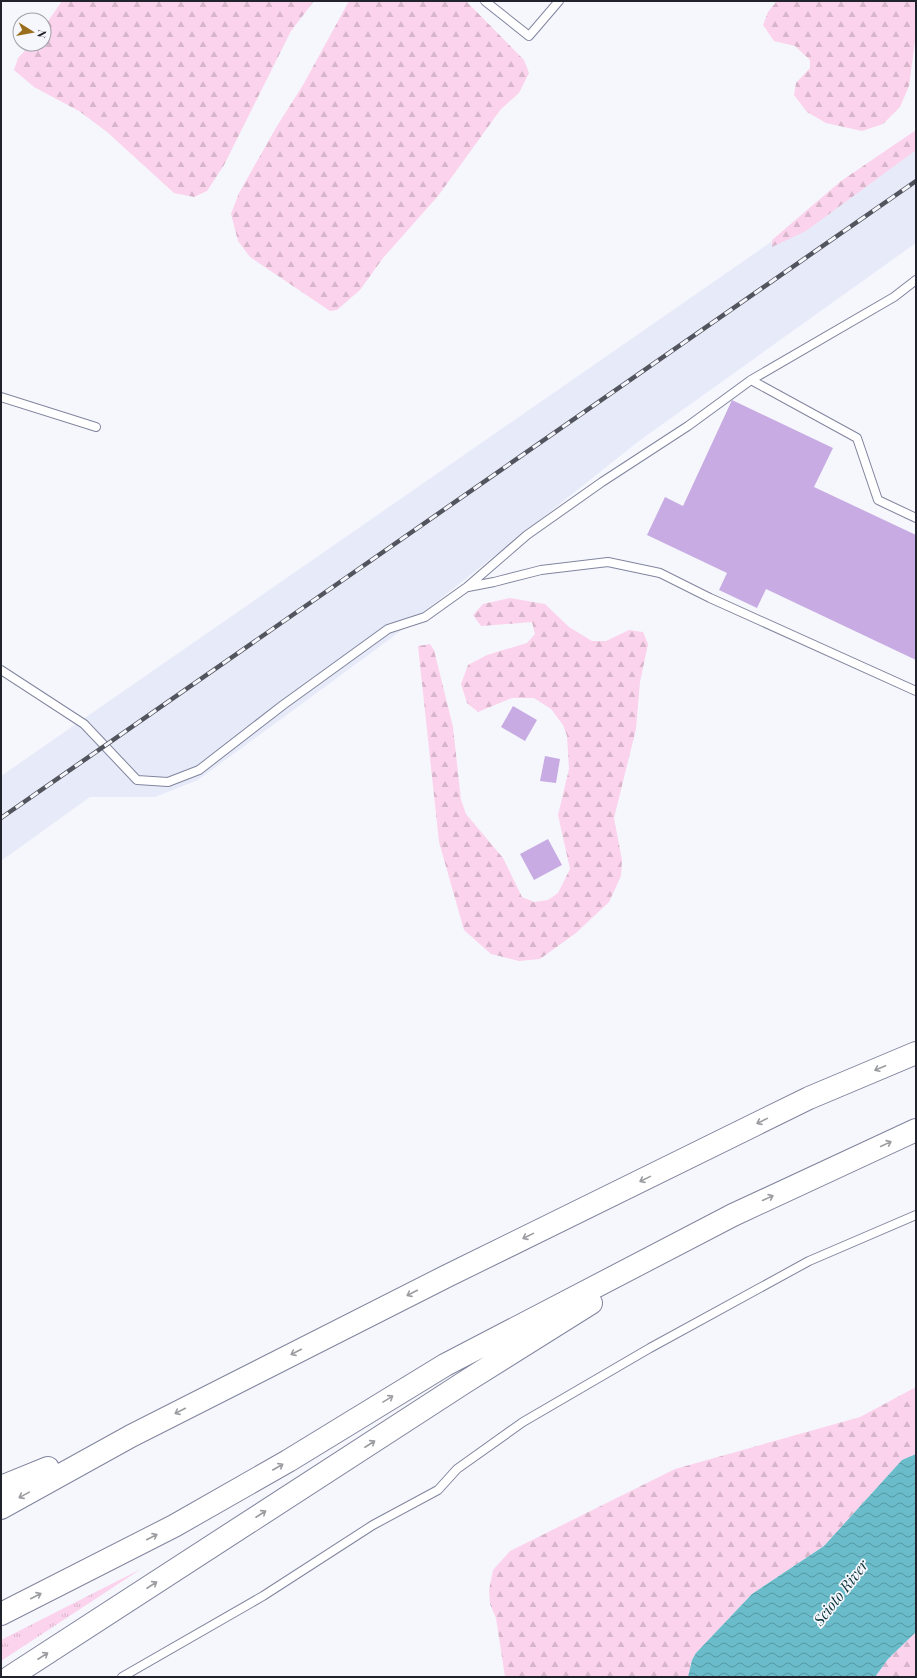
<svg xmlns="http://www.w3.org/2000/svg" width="917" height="1678" font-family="'Playfair Display',serif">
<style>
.built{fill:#e7ebf9}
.grass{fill:url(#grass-tufts)}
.forest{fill:url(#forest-firs)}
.water{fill:url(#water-waves)}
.building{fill:#c7abe2}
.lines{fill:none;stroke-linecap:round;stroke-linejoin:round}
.lane-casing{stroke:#80859e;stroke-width:10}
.highway-casing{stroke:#80859e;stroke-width:24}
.lane{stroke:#fff;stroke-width:8}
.highway{stroke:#fff;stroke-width:22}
.rail-casing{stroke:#53555e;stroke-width:4.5}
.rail{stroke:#f6f7fd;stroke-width:3;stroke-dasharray:9;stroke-linecap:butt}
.oneway{stroke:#9b9ca0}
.labels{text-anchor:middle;stroke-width:3.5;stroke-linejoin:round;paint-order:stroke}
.water-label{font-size:15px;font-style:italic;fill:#0c353c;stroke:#f6f7fd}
</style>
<defs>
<pattern id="grass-tufts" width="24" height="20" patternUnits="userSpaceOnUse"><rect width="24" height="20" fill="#fbd3ec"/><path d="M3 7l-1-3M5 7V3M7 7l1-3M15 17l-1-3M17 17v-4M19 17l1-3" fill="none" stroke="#d7b5cb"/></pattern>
<pattern id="forest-firs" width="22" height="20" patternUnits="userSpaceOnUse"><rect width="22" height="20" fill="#fbd3ec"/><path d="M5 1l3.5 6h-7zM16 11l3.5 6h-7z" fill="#d7b5cb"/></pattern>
<pattern id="water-waves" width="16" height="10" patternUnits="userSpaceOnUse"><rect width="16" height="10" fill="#6abcca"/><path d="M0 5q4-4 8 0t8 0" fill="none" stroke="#5798a4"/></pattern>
</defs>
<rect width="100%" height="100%" fill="#f6f7fd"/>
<path class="built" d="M916,139v104l-277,198 -249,198 -192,141 -43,17h-65l-89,64v-85l832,-577z"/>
<path class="grass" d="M141,1569l-140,92v-21z"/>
<path class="forest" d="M62,1h252l-23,30 -67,134 -17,26 -13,6 -20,-4 -67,-61 -28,-21 -45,-24 -20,-17 4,-12 13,-14h13v-17z
M349,1h117l58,59 5,13 -10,20 -18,16 -63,87 -55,62 -23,32 -23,20 -7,1 -80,-54 -12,-16 -7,-27 8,-21 38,-67 26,-41z
M777,1h139v33l-7,52 -9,21 -17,17 -21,7 -36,-8 -19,-11 -13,-17 2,-12 14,-15v-8l-15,-14 -21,-5 -11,-16 5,-13z
M916,130v20l-110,81 -34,16v-7l69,-59z
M510,598l35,6 24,23 23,14h14l23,-11 14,2 5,12 -8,38 -4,47 -22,89 8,42 -1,16 -12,26 -33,31 -36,26 -21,2 -28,-7 -27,-24 -25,-88 -21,-196 12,-2 4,6 19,77 8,73 5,14 37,44 19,39 12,5 14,-2 10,-7 12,-24 -12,-54 11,-46 -2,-33 -4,-11 -12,-16 -17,-11h-22l-34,14 -11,-9 -6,-19 7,-19 19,-10 40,-12 8,-9 -3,-12 -51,4 -8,-11 10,-11z
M916,1387v67l-14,6 -78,86 -72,48 -56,59 -4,7 -4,17h-183l-9,-59 -6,-14 -1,-14 4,-20 17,-19 165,-82 185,-52z
M916,1632v45h-41l13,-18z"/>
<path class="water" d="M916,1454v178l-28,27 -13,18h-187l4,-17 4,-7 56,-59 72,-48 78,-86z"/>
<path class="building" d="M732,400l101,48 -19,39 102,48v125l-150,-71 -9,19 -38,-18 8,-17 -80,-38 18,-38 18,9z
M513,706l24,14 -12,21 -24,-14z
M545,756l15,3 -4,24 -16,-2z
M548,839l14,26 -28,15 -14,-26z"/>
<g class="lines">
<g class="lane-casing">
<path id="lane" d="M485,1l44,35 30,-35
M751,380l106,58 21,62 38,18
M1,397l95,30
M468,587l26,-5 47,-12 67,-8 52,11 50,25 206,93
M1,670l83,54 53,56 31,2 31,-12 84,-65 105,-76 37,-12 42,-30 60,-52 75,-53 86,-56 63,-46 143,-83 22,-17
M122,1677l141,-81 110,-71 65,-35 19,-21 66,-47 127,-74 159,-87 107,-46"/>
</g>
<g class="highway-casing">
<path id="highway" d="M1,1487l47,-19
M1,1508l130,-72 316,-160 362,-178 107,-45
M1,1614l173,-88 114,-65 157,-96 288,-150 183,-85
M10,1677l455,-295 126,-79"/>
</g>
<use href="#lane" class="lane"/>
<use href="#highway" class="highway"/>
<g class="rail-casing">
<path id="rail" d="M1,818l915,-637"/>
</g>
<use href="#rail" class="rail"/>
</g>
<defs><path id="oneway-shaft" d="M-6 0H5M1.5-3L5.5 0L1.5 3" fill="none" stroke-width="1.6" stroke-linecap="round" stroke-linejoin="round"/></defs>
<g class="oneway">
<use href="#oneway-shaft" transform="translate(880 1068) rotate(157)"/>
<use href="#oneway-shaft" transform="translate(762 1121) rotate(154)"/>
<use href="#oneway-shaft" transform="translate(886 1144) rotate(-25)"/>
<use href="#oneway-shaft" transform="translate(645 1179) rotate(154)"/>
<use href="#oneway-shaft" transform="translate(768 1198) rotate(-25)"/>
<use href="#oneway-shaft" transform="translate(528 1236) rotate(154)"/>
<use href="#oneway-shaft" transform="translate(412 1293) rotate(153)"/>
<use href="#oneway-shaft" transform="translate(296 1352) rotate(153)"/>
<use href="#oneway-shaft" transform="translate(388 1399) rotate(-32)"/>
<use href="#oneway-shaft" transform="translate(180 1411) rotate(153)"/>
<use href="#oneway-shaft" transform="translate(370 1444) rotate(-33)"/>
<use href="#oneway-shaft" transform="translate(278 1467) rotate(-30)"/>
<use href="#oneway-shaft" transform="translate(24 1495) rotate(151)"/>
<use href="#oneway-shaft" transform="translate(261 1514) rotate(-33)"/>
<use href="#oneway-shaft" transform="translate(152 1537) rotate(-27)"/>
<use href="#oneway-shaft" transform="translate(152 1585) rotate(-33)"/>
<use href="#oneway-shaft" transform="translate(36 1596) rotate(-27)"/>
<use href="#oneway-shaft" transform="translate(43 1656) rotate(-33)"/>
</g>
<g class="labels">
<g class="water-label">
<text transform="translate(841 1593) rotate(-52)" y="5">Scioto River</text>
</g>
</g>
<rect width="917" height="1678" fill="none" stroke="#20222c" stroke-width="4"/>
<g transform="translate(32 32) rotate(101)"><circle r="19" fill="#f6f7fd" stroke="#a0a2a9"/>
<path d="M0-3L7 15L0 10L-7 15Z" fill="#9a6e1c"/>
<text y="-6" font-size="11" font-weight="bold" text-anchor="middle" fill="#20222c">N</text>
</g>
</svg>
